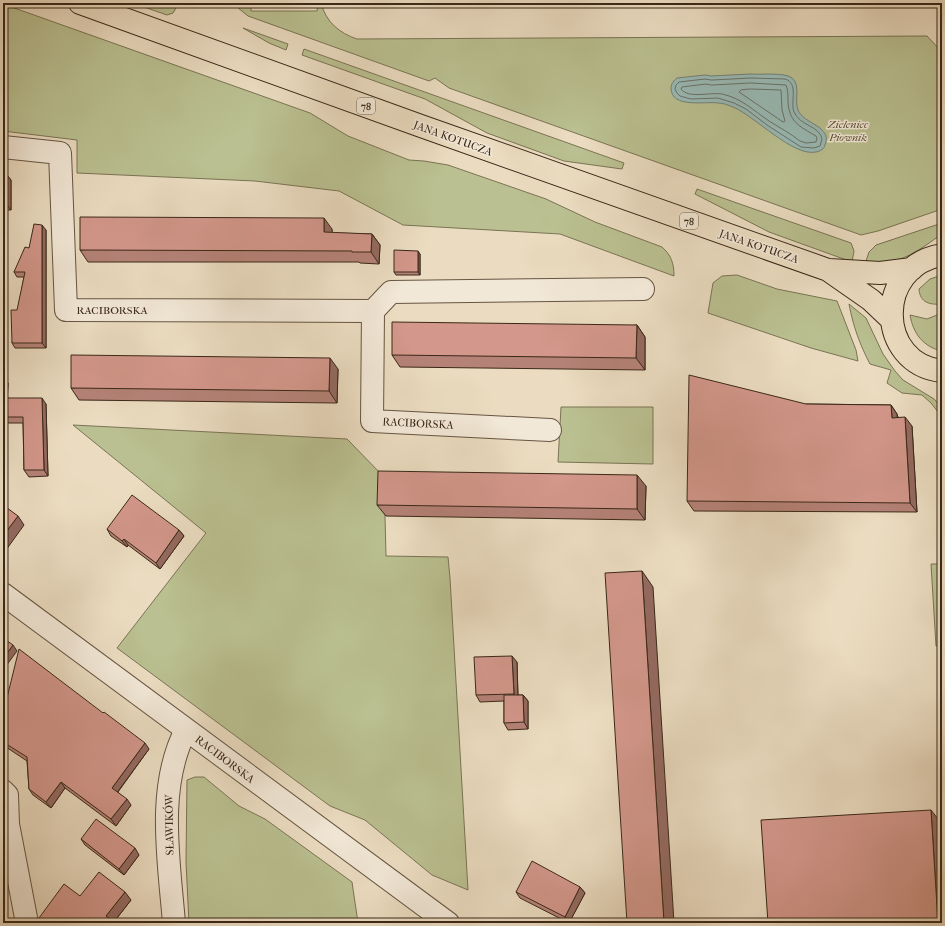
<svg xmlns="http://www.w3.org/2000/svg" width="945" height="926" font-family="'IM FELL French Canon',serif">
<style>
.green{fill:#bac091;stroke:#7a7454}
.water{fill:#99bbb7;stroke:#738077}
.lines{fill:none;stroke-linecap:round;stroke-linejoin:round}
.shore{stroke:#6a7268;stroke-width:1}
.minor-casing{stroke:#665542;stroke-width:24}
.tertiary-casing{stroke:#665542;stroke-width:24}
.primary-casing{stroke:#3a2818;stroke-width:24}
.minor{stroke:#f2e8d7;stroke-width:22}
.tertiary{stroke:#f2e8d7;stroke-width:22}
.primary{stroke:#ebdcc1;stroke-width:22}
.wall{fill:#b58278;stroke:#3a2818}
.shaded-wall{fill:#946a61;stroke:#3a2818}
.building{fill:#d3978b;stroke:#3a2818}
.labels{text-anchor:middle;stroke-width:3;stroke-linejoin:round;paint-order:stroke}
.shield{fill:#f2e8d7;stroke:#716251;stroke-width:1}
.shield-label{font-size:10px;font-weight:bold;fill:#3a2818}
.park-label{font-size:11px;font-style:italic;fill:#5a4e36;stroke:#f2e8d7}
.street-label{font-size:11px;fill:#3a2818;stroke:#f2e8d7}
</style>
<rect width="100%" height="100%" fill="#ebdcc1"/>
<filter id="stains"><feTurbulence type="fractalNoise" baseFrequency=".005" numOctaves="4"/><feColorMatrix values="0 0 0 0 .2 0 0 0 0 .09 0 0 0 0 .02 0 0 0 .5 -.17"/></filter>
<radialGradient id="worn" r=".72"><stop offset=".6" stop-color="#630" stop-opacity="0"/><stop offset="1" stop-color="#630" stop-opacity=".3"/></radialGradient>
<path class="green" d="M148,3h31l-6,10 -6,2 -23,-8z
M232,3h19v8h66l1,-8h3c5,19 18,30 36,36l570,-3 15,16v157l-64,22 -17,4 -412,-147 -14,-10 -6,3 -181,-65z
M3,4l307,109 38,23 61,24 15,1 24,4 98,34 49,23 67,25c9,8 12,16 12,29l-114,-42 -157,-9 -64,-34 -84,-10 -178,-8v-33l-74,-9z
M243,28l45,16 -2,6 -17,-7z
M304,49l320,114 -2,6 -58,-8 -77,-28 -62,-34 -123,-44z
M697,189l154,54 3,8 -2,11 -83,-30 -74,-38z
M942,223v10c-7,7 -33,24 -42,26 -11,3 -24,3 -35,5l4,-12 7,-7z
M737,275l40,14 60,12 19,49 2,11 -47,-13 -103,-35 5,-30 9,-7z
M942,275v29c-12,1 -22,-1 -23,-15l11,-10z
M849,304l17,14 17,36 12,17 8,9 31,19 8,9v9l-11,-14 -9,-8 -20,-2 -15,-10 4,-13 -21,-6c-10,-19 -17,-38 -21,-60z
M942,313v38c-19,-4 -29,-18 -32,-36l17,4z
M561,407h92v57l-95,-2z
M73,425l274,14 37,38 2,79 62,1 2,21 18,312 -36,-15 -67,-55 -35,-14 -213,-158 89,-115z
M931,564h11v80l-6,2z
M195,777h9l35,29 26,13 87,63 6,41h-169l-3,-61 1,-82z"/>
<path class="water" d="M750,74c10,1 35,-2 42,4 9,7 2,22 6,32 5,14 35,16 27,35 -1,4 -4,6 -9,7 -23,5 -61,-36 -83,-45 -5,-2 -10,-4 -15,-4 -12,-2 -47,6 -47,-15 0,-4 3,-8 6,-10l28,-3 6,1z"/>
<g class="lines">
<path class="shore" d="M751,78l34,1c14,4 5,23 9,33 6,14 26,14 28,27l-2,7 -6,2 -13,-1 -34,-22 -21,-16 -12,-6 -16,-5 -27,1 -11,-3 -3,-3 -2,-4 1,-4 3,-3 26,-3 6,1z
M751,83l35,2c2,5 2,10 2,16 1,21 11,25 28,35l1,2 -1,4 -10,1 -6,-2c-10,-8 -20,-13 -31,-20 -16,-11 -28,-23 -47,-27 -11,-2 -34,5 -41,-5l1,-2 24,-3 5,1z
M751,89l30,1 1,20 3,11 -2,1 -44,-30 2,-2z"/>
<g class="minor-casing">
<path id="minor" d="M3,147l57,6 6,157 307,1 18,-19 252,-3
M373,311l-1,110 178,9
M3,791l4,4 1,29 19,99
M174,923c-5,-62 -18,-136 12,-193"/>
</g>
<g class="tertiary-casing">
<path id="tertiary" d="M3,594l445,329"/>
</g>
<g class="primary-casing">
<path id="primary" d="M80,3l341,123 407,144 43,30 20,19
M942,255c-68,11 -66,109 0,116
M829,270l51,3 32,-4"/>
</g>
<use href="#minor" class="minor"/>
<use href="#tertiary" class="tertiary"/>
<use href="#primary" class="primary"/>
</g>
<path class="wall" d="M3,174h3l5,6v30h-8z
M332,229v4l40,1 8,11 -1,19 -19,-1 -1,-1h-271l-8,-12z
M46,230v118h-31l-3,-5 12,-66h-7l-3,-5 15,-24z
M420,254v21h-24l-2,-3z
M637,325l8,12v33l-245,-3 -8,-12z
M338,369l-1,34 -258,-3 -8,-12z
M3,377l5,6 -1,15 39,6 2,72 -19,1 -5,-7 -1,-47h-20z
M806,404l85,1 6,9 1,3 14,9 5,86 -223,-1 -7,-10z
M646,486l-1,34 -259,-4 -9,-11z
M107,529l72,1 5,6 -24,33 -32,-24 -1,2 -16,-11z
M517,662l1,33h5l5,6v28l-20,1 -4,-7v-22l-24,1 -4,-7z
M3,714l146,35 -31,43 13,13 -15,21 -51,-38 -14,20 -18,-13 -4,-6 -2,-28 -24,-16z
M81,839l58,16 -15,20 -39,-30z
M580,887l5,6 -16,30 -49,-25 -4,-6z
M80,896l51,4 -17,22 1,1h-73l-3,-5z"/>
<path class="shaded-wall" d="M6,174l5,6v30l-5,-6z
M324,218l8,11v15l-8,-12z
M42,225l4,5v118l-4,-5z
M372,234l8,11 -1,19 -8,-12z
M418,251l2,3v21l-2,-3z
M637,325l8,12v33l-9,-12z
M330,358l8,11 -1,34 -8,-12z
M3,377l5,6 -1,21 -4,-6z
M42,398l4,6 2,72 -4,-6z
M891,405l6,9 1,13 -6,-9z
M905,417l7,9 5,86 -7,-9z
M637,475l9,11 -1,34 -8,-11z
M18,516l6,9 -18,25 -3,-4v-10z
M179,530l5,6 -24,33 -4,-6z
M124,539l4,6 -1,2 -5,-6z
M642,571l11,16 21,336h-10z
M13,645l4,6 -14,19v-11z
M512,656l5,6 1,38 -4,-6z
M523,695l5,6v28l-4,-7z
M145,743l4,6 -33,45 -4,-6z
M61,782l4,6 -14,20 -5,-6z
M127,799l4,6 -15,21 -5,-7z
M931,810l7,9 4,69v35h-4z
M135,848l4,7 -15,20 -5,-6z
M580,887l5,6 -16,30 -4,-6z
M125,892l6,8 -18,23 -7,-7z"/>
<path class="building" d="M3,174h3v30h-3z
M80,217l244,1v14l48,2 -1,18h-19v-1l-272,-1z
M34,224l8,1v118h-30l-1,-33h6l8,-38h-11l11,-25 4,1z
M394,250l24,1v21h-24z
M392,322l245,3 -1,33 -244,-3z
M71,355l259,3 -1,33 -258,-3z
M689,375l117,29 85,1 1,13 13,-1 5,86 -223,-2z
M3,377v21h39l2,72h-20l-1,-53h-20z
M378,471l259,4v34l-260,-4z
M132,495l47,35 -23,33 -32,-24 -2,2 -15,-12z
M3,505l15,11 -15,20z
M642,571l22,352h-37l-22,-350z
M3,638l10,7 -10,14z
M19,649l84,64 1,-1 41,31 -33,45 15,11 -16,20 -50,-37 -15,20 -17,-13 -2,-32 -24,-15v-28z
M512,656l2,38 -38,1 -2,-38z
M504,695h19l1,27 -20,1z
M931,810l7,113h-170l-7,-103z
M96,819l39,29 -16,21 -38,-30z
M532,861l48,26 -15,30 -49,-25z
M99,872l26,20 -19,24 9,7h-70l-6,-5 25,-34 16,12z"/>
<g class="labels">
<g class="shield">
<rect x="357" y="98" width="18" height="16" rx="3"/>
<rect x="680" y="213" width="18" height="16" rx="3"/>
</g>
<g class="shield-label">
<text x="366" y="110">78</text>
<text x="689" y="225">78</text>
</g>
<g class="park-label">
<text x="848" y="128">Zieleniec<tspan x="848" dy="13">Piownik</tspan></text>
</g>
<g class="street-label">
<text transform="translate(453 138) rotate(20)" y="4">JANA KOTUCZA</text>
<text transform="translate(759 246) rotate(19)" y="4">JANA KOTUCZA</text>
<text x="112" y="314">RACIBORSKA</text>
<text transform="translate(418 423) rotate(3)" y="4">RACIBORSKA</text>
<text transform="translate(225 759) rotate(37)" y="4">RACIBORSKA</text>
<text transform="translate(169 825) rotate(-91)" y="4">SŁAWIKÓW</text>
</g>
</g>
<rect width="945" height="926" fill="none" stroke="#ebdcc1" stroke-width="16"/>
<rect x="4" y="4" width="937" height="918" fill="none" stroke="#3a2818" stroke-width="2"/>
<rect x="8" y="8" width="929" height="910" fill="none" stroke="#3a2818"/>
<rect width="100%" height="100%" filter="url(#stains)"/>
<rect width="100%" height="100%" fill="url(#worn)"/>
</svg>
